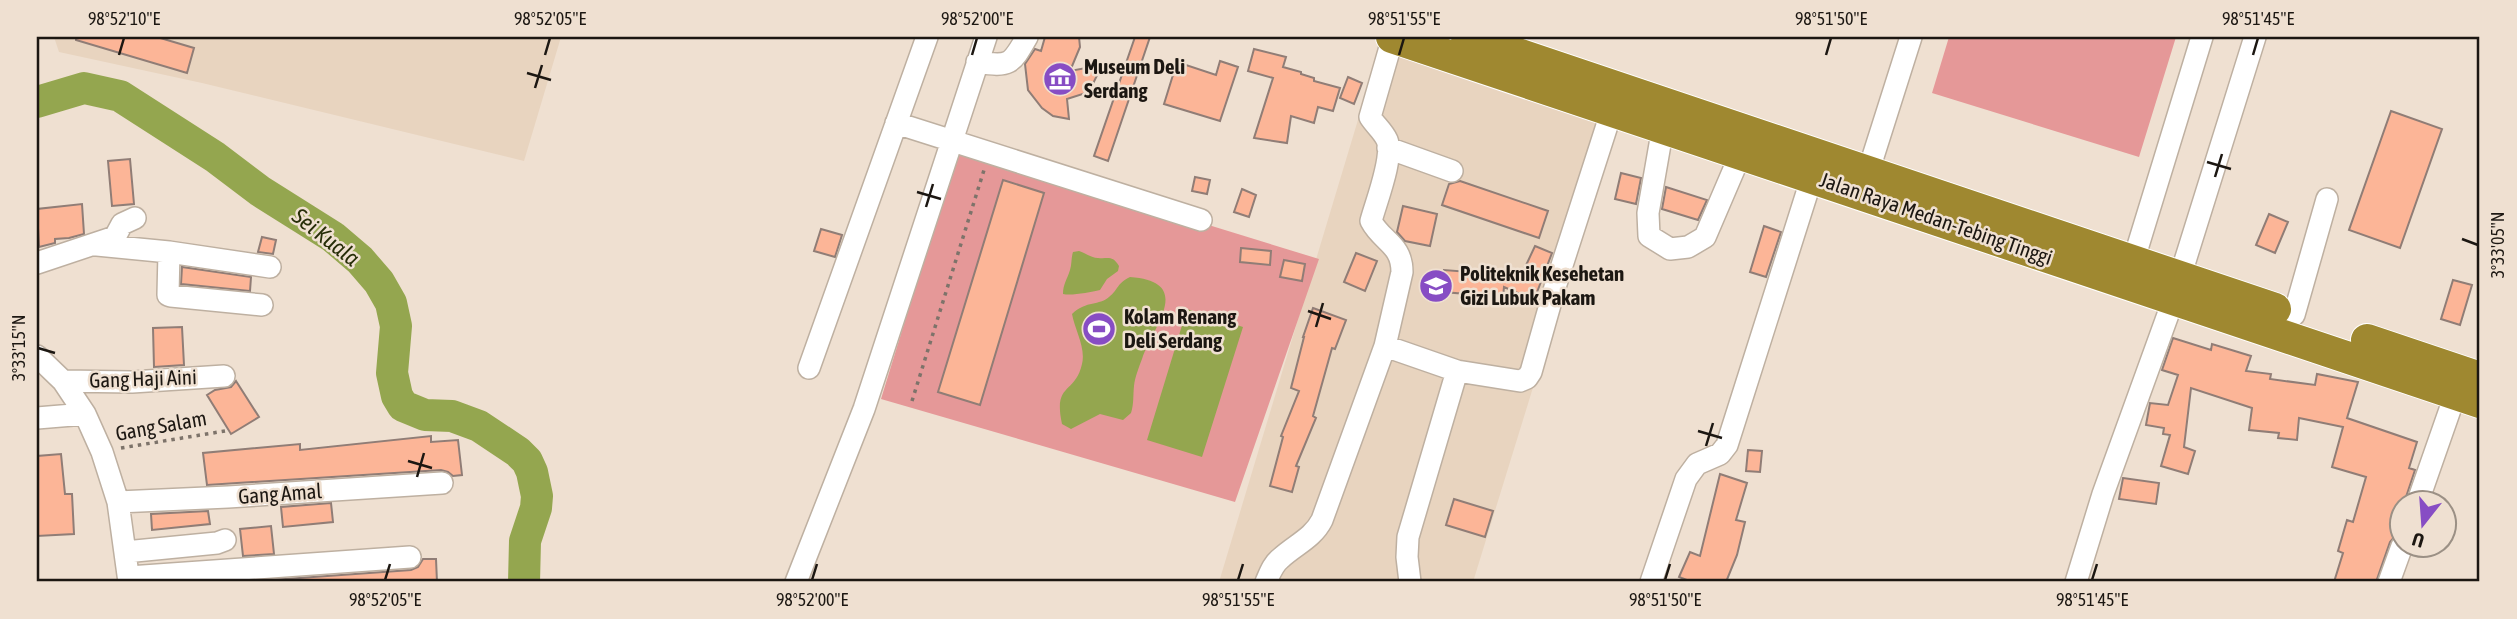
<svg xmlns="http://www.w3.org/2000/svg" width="2517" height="619" font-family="'Asap Condensed',sans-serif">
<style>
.built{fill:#e8d4bf}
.green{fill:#e59898}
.water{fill:#94a64f}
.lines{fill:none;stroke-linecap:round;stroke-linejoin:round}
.river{stroke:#94a64f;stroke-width:32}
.building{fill:#fcb597;stroke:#907d76;stroke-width:2}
.minor-casing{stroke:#beb0a1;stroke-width:24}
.highway-casing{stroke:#fff;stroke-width:34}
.path{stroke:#7d736a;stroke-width:3.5;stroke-dasharray:3.5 5;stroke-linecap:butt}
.minor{stroke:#fff;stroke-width:21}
.highway{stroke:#9f8830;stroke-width:32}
.ticks{fill:none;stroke:#1c1712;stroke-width:2.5}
.labels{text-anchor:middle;stroke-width:5;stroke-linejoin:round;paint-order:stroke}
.poi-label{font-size:21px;font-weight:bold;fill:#1c1712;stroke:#efe0d1;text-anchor:start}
.street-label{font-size:21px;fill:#1c1712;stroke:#efe0d1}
.water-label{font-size:23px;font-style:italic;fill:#272e08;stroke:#efe0d1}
.neatline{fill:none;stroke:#1c1712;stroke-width:2.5}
.ticks-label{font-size:18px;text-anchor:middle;fill:#1c1712}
</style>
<rect width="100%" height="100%" fill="#efe0d1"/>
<path class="built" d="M54,37h507l-37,124 -322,-78 -143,-31z
M1379,50l235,75 -141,457h-254z"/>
<path class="green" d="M1949,37h227l-37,120 -207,-64z
M958,148l361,111 -84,243 -354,-103z"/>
<path class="water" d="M1079,251c6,2 13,7 19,7 11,1 14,-3 21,8l-1,5 -11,8 -7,11c-10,2 -28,6 -37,4 0,-10 4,-14 7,-24 2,-6 1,-12 3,-18z
M1130,277c65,5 23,49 12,82 -3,8 -7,18 -8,27 -1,9 0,18 -3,27l-8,7 -23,-6 -29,15 -9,-5c-9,-42 13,-29 20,-60 4,-16 -7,-34 -10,-50 15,-14 27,-8 37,-17 10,-8 7,-13 21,-20z
M1187,309l56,18 -41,130 -55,-17z"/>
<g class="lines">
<path class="river" d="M37,102l47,-14 36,8 95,61 45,34 73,46 27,23 19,22 12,21 5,23 -4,47 5,23 6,10 22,9 27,1 27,10 39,26 9,9 5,11 5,24 -1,12 -11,33 -1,41"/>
</g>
<path class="building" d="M76,37h81l37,11 -7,25 -111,-33z
M1045,37h34l1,10 -10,24 32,-6 -13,27 -22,7 2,20 -16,-3 -11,-8 -14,-18 -3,-26 10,-15 6,2z
M1135,37h15l-42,124 -14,-5z
M1254,49l32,8 -3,10 18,5v2l13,4v3l26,7 -7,23 -15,-4 -4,16 -23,-7 -4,27 -33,-5 19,-60 -25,-7z
M1220,61l18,6 -18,54 -56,-17 13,-42 39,13z
M1348,77l14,6 -8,21 -14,-6z
M2391,111l51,18 -42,119 -51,-18z
M130,159l4,45 -22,2 -4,-45z
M1621,173l20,5 -5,26 -21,-5z
M1195,177l15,3 -3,14 -15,-3z
M1003,180l41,13 -64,212 -42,-13z
M1460,181l88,30 -9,27 -97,-33 7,-21z
M1666,187l41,13 -9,20 -36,-11z
M1242,189l14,6 -7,22 -15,-5z
M82,204l2,30 -15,4 -14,1v4l-16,4 -2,-38z
M1403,206l34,8 -7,32 -25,-5 -8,-9z
M2269,214l19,8 -13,31 -19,-8z
M1764,226l17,6 -15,45 -16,-5z
M821,229l21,6 -7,22 -21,-6z
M262,237l14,3 -3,14 -15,-2z
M1535,246l17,7 -18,47 -30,-13 -1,10 -60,-5 1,-22 77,6z
M1241,248l30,3 -1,14 -30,-3z
M1356,253l21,8 -12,30 -21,-9z
M1284,260l21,4 -3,17 -22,-4z
M182,267l69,10 -1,14 -69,-7z
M2453,280l19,5 -12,40 -19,-6z
M1313,308l33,12 -11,29 -3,-1 -19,68 3,2 -20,48 3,1 -7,25 -22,-6 13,-49 -2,-1 18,-45 -8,-3 13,-51h-1z
M182,327l2,38 -30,2 -1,-39z
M2173,338l38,12 1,-6 39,12 -5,15 25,3 -1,5 45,6 2,-11 41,8 -11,36 70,24 -8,26 6,2 -11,33h-2l-6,32 -6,7 -14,40h-42l9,-29 -5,-2 9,-31 6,2 13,-45 -34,-10 11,-40 -44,-9 -2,22 -19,-2 1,-5 -30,-3 3,-22 -61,-20 -7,59 11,4 -7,23 -27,-8 9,-31 -7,-1 1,-6 -18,-3 4,-22 18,2 10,-30 -16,-5z
M236,381l23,36 -28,17 -24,-39 8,-5 16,-3z
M431,436v6l27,-2 4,35 -9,1 -5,-4 -7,-2 -234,15 -4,-32 97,-9v6z
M1748,450l14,1 -2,21 -14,-1z
M61,454l4,40h7l2,40 -37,2v-80z
M1720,474l27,9 -11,37 9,2 -8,33 -11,27h-34l-13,-5 11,-25 10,4z
M2123,478l36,5 -3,21 -37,-5z
M1454,499l39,12 -8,26 -39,-12z
M331,503l2,19 -50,5 -2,-20z
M208,511l2,13 -58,6 -1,-16z
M271,526l3,28 -31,2 -3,-27z
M423,559h13l1,23h-194l168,-12 7,-3z"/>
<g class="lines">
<g class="minor-casing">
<path id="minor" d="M977,62c33,5 34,3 50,-25
M896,123l305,97
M1663,127l-15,86 1,23 21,13 18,-2 17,-10 36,-84
M1388,148l64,23
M1864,185l47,-148
M97,245l72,7 -1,43 3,1 91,9
M169,252l101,15
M37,263l78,-26 7,-13 13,-6
M2130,272l72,-235
M2180,277l75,-240
M2294,315l33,-116
M1385,346l72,25 -49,166 -1,20 3,25
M37,356l26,25 22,33 17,38 16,50 11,80
M809,368l118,-331
M1457,371l63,10 7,-3 4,-6 24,-85 57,-177
M63,381l69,1 92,-6
M37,418l48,-4
M118,502l110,-5 214,-14
M2417,504l43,-123
M125,552l92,-9 8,-3
M129,577l281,-20
M796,582l68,-173 122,-372
M1266,582c4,-9 7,-18 15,-24 14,-13 32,-20 41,-38l63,-174 17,-74c0,-28 -20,-30 -31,-51 5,-19 23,-64 16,-81 -4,-9 -12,-15 -17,-23l23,-80
M1651,582l35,-103 11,-15 23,-10 7,-9 85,-268
M2076,582l27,-88 71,-196
M2389,582l13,-36"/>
</g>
<g class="highway-casing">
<path id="highway" d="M1392,37l1088,365
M1467,37l808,272
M2367,340l113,38"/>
</g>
<path class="path" d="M912,401l72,-231
M121,448l104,-17"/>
<use href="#minor" class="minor"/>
<use href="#highway" class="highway"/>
</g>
<path class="ticks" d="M119,55l5,-17M545,55l5,-17M972,55l5,-17M1399,55l5,-17M1826,55l5,-17M2253,55l5,-17M527,73l24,7M535,88l7,-23M2207,162l24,7M2215,177l7,-23M917,192l24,7M926,207l7,-23M2462,239l16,6M1308,311l23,8M1316,327l7,-24M38,348l17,5M1698,431l24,7M1706,446l7,-23M408,461l24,7M417,477l7,-24M385,580l5,-16M812,580l5,-16M1238,580l5,-16M1665,580l5,-16M2092,580l5,-16"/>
<defs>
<g id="museum-disc" transform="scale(1.75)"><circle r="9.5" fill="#874dc4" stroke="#efe0d1"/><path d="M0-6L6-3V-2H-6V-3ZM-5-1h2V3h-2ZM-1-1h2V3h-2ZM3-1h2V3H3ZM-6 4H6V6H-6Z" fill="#fff"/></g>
<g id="university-disc" transform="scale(1.75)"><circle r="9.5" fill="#874dc4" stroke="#efe0d1"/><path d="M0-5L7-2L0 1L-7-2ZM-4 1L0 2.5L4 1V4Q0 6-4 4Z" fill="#fff"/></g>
<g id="stadium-disc" transform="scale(1.75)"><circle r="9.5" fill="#874dc4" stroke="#efe0d1"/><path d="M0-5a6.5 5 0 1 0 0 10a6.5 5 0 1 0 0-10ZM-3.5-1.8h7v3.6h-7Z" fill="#fff"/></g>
</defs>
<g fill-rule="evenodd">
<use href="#museum-disc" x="1060" y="79"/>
<use href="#university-disc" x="1436" y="286"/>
<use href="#stadium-disc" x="1099" y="329"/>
</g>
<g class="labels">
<g class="poi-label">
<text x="1084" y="74">Museum Deli<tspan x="1084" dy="24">Serdang</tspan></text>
<text x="1460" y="281">Politeknik Kesehetan<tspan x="1460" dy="24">Gizi Lubuk Pakam</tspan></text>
<text x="1124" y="324">Kolam Renang<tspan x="1124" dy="24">Deli Serdang</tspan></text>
</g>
<g class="street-label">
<text transform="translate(1936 219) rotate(19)" y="7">Jalan Raya Medan-Tebing Tinggi</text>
<text transform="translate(143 379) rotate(-2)" y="7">Gang Haji Aini</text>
<text transform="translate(161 426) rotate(-10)" y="7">Gang Salam</text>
<text transform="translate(280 494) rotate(-4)" y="7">Gang Amal</text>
</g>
<g class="water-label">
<text transform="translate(326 237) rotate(38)" y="8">Sei Kuala</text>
</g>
</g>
<rect width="2517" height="619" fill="none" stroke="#efe0d1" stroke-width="77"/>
<g transform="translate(2423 524) rotate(197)"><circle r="33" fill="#efe0d1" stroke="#9b9085" stroke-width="2"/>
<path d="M0-5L12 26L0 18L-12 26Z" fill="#874dc4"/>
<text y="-10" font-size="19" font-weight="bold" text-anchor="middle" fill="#1c1712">U</text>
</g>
<rect x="38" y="38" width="2440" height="542" class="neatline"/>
<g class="ticks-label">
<text x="124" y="25">98°52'10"E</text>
<text x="550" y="25">98°52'05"E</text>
<text x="977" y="25">98°52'00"E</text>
<text x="1404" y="25">98°51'55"E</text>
<text x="1831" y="25">98°51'50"E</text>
<text x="2258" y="25">98°51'45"E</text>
<text transform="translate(2498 245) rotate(-90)" y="6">3°33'05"N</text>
<text transform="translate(19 348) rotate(-90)" y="6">3°33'15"N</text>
<text x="385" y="606">98°52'05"E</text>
<text x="812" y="606">98°52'00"E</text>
<text x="1238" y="606">98°51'55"E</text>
<text x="1665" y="606">98°51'50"E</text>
<text x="2092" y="606">98°51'45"E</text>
</g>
</svg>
